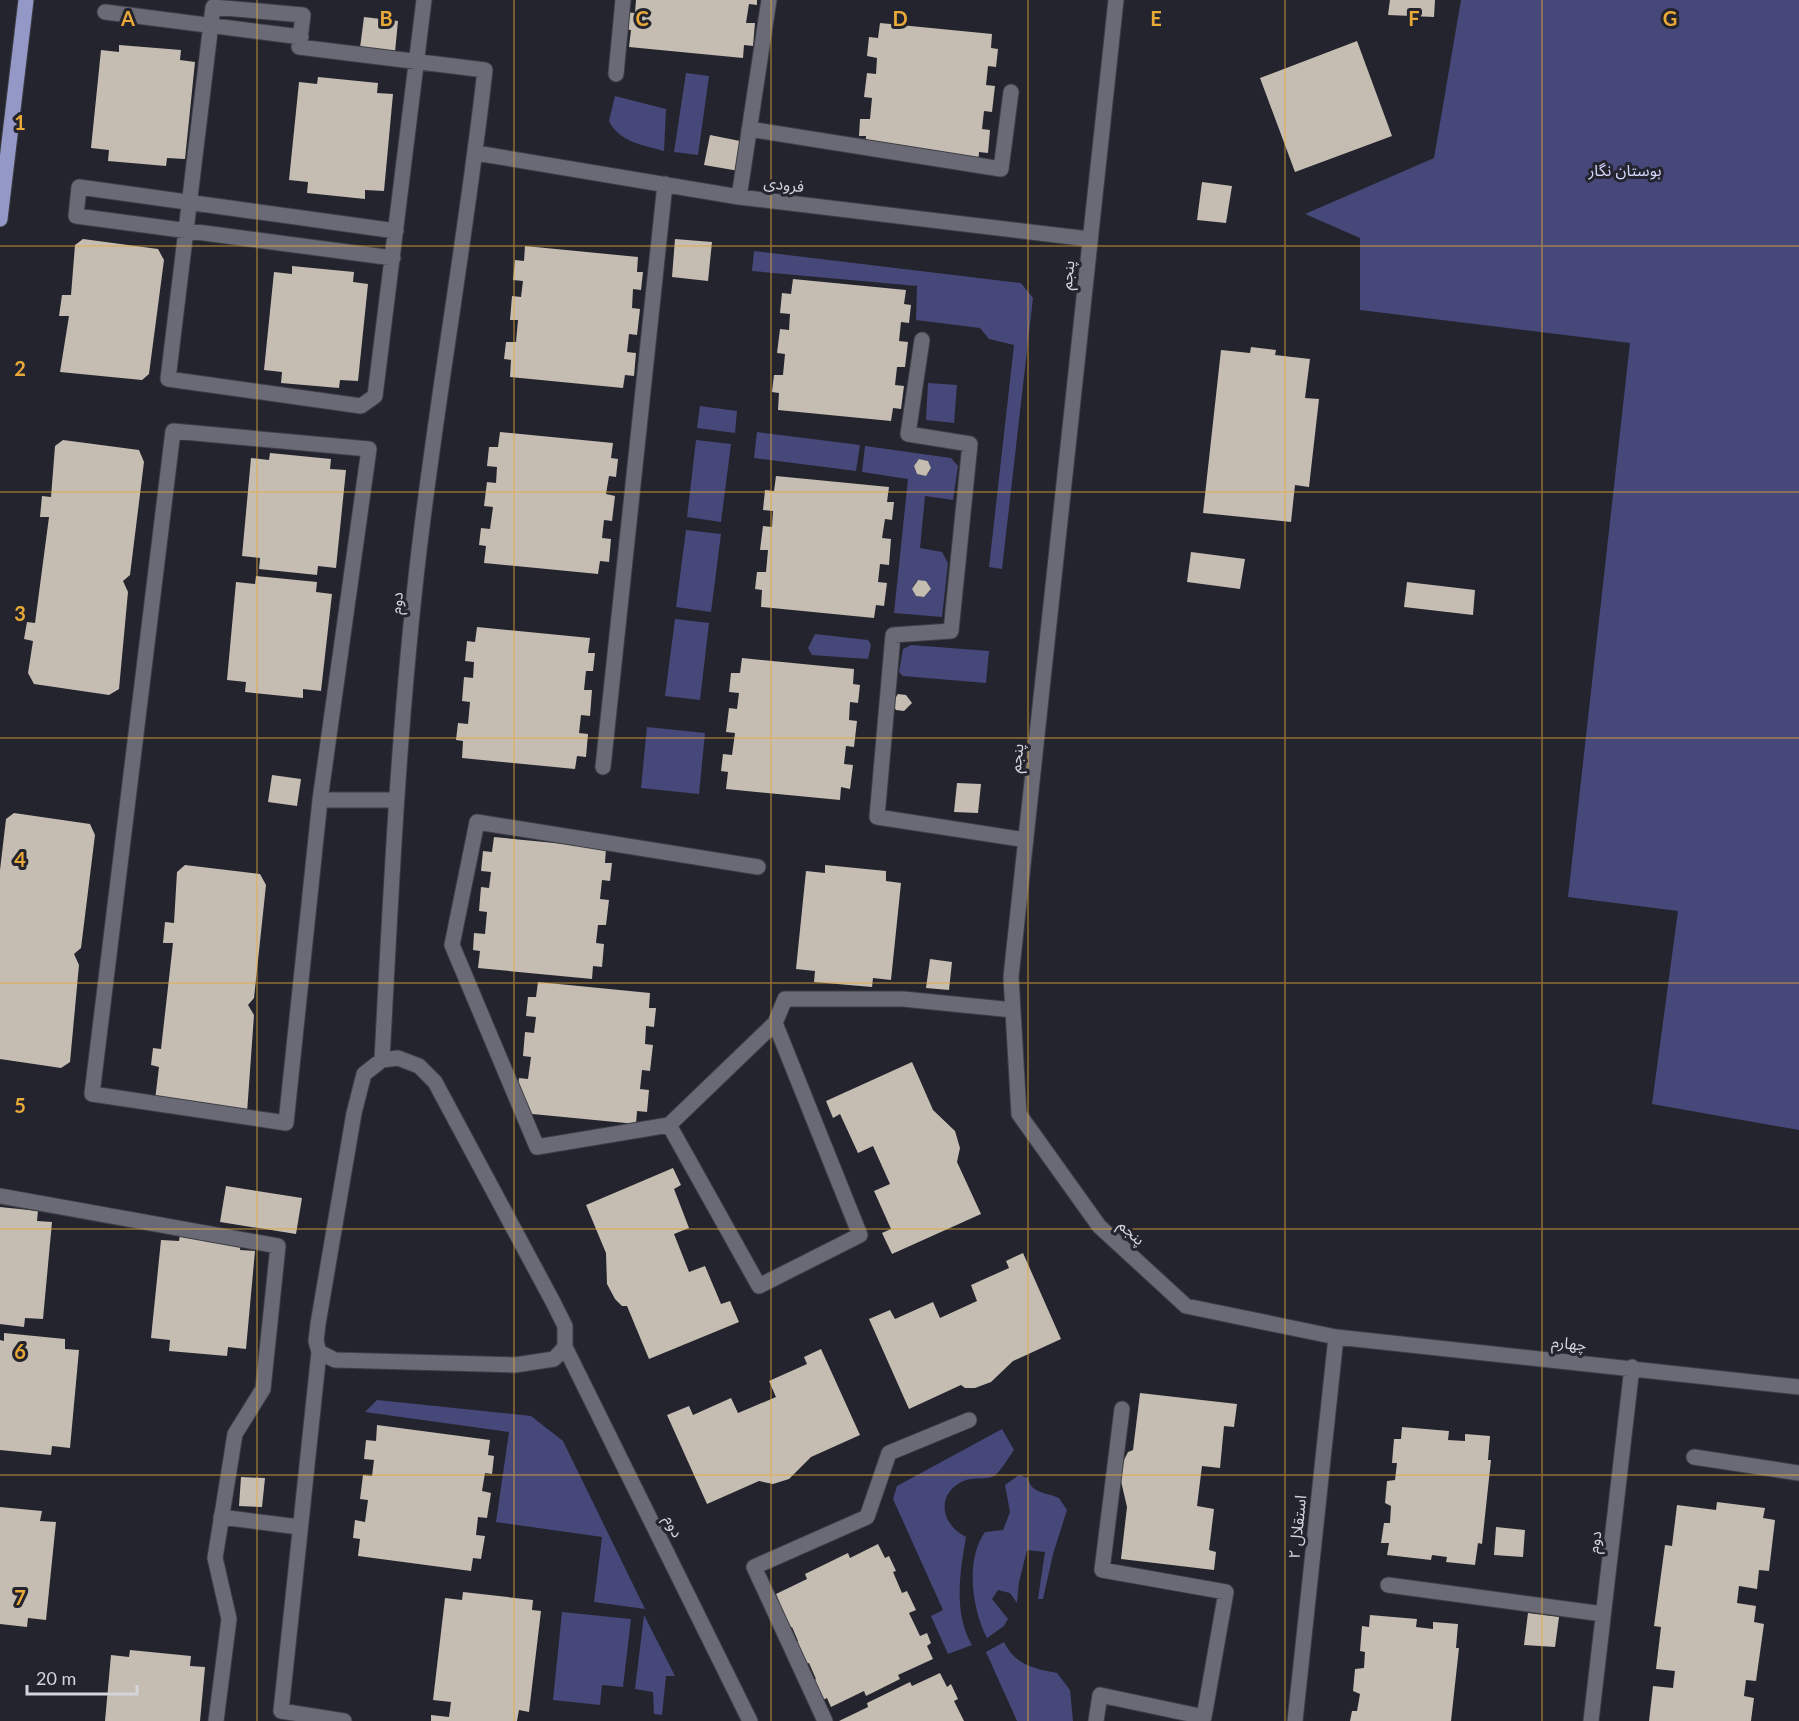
<svg xmlns="http://www.w3.org/2000/svg" width="1799" height="1721" font-family="Lato,'Noto Sans Arabic',sans-serif">
<style>
.green{fill:#464879;fill-rule:evenodd}
.building{fill:#c5bdb2}
.lines{fill:none;stroke-linecap:round;stroke-linejoin:round}
.minor-casing{stroke:#3d3e45;stroke-width:17}
.major-casing{stroke:#3d3e45;stroke-width:17}
.minor{stroke:#696a75;stroke-width:15}
.major{stroke:#9498c6;stroke-width:15}
.grid{fill:none;stroke:#eaaa38;stroke-width:1.5;stroke-opacity:0.55}
.labels{text-anchor:middle;stroke-width:6;stroke-linejoin:round;paint-order:stroke}
.park-label{font-size:16px;fill:#d5d9fe;stroke:#24242e}
.street-label{font-size:16px;fill:#d4d4db;stroke:#24242e}
.grid-label{font-size:20px;text-anchor:middle;font-weight:bold;fill:#eaaa38;stroke:#24242e;stroke-width:6;stroke-linejoin:round;paint-order:stroke}
</style>
<rect width="100%" height="100%" fill="#24242e"/>
<path class="green" d="M1461,0h338v1130l-147,-26 26,-193 -110,-14 62,-554 -270,-33v-72l-55,-24 129,-56z
M686,73l23,3 -11,79 -24,-3z
M615,96l51,13 -2,42c-21,-6 -45,-9 -55,-30z
M754,251l267,32 12,15 -31,271 -13,-2 25,-222 -25,-6 -9,-11 -64,-8 1,-34 -165,-15z
M928,383l29,2 -3,38 -28,-3z
M700,406l37,5 -2,22 -38,-5z
M757,432l103,13 -4,26 -102,-13z
M696,440l35,4 -10,78 -34,-5z
M865,446l86,12 7,8 -5,34 -28,-4 -5,52 22,4 6,11 -6,54 -48,-4 14,-134 -46,-7zM919,459l9,2 3,8 -5,7 -9,-2 -3,-8zM917,580l9,1 5,9 -7,7 -8,-1 -4,-7z
M686,530l35,4 -10,78 -35,-5z
M675,619l34,4 -9,77 -35,-4z
M815,634l53,6 3,5 -3,14 -56,-4 -4,-7z
M911,645l78,6 -3,32 -83,-7 -4,-4 4,-23z
M647,727l58,6 -6,61 -58,-6z
M377,1400l154,16 32,25 82,168 -51,-7 8,-65 -106,-15 13,-90 -144,-20z
M1002,1429l12,21c-6,8 -12,20 -20,26 -7,4 -20,1 -28,4 -31,12 -26,44 0,57 -6,35 -13,76 6,108l-24,9 -17,-38 12,-6 -50,-111 4,-13z
M1019,1475l9,3c3,16 18,14 31,20l8,12 -14,44 -10,45h-5l7,-47 -18,-2 -8,32 -2,21 -7,-10 -12,-3 -6,9 16,20 -4,7 -17,12c-15,-29 -22,-78 -2,-106l18,-2 7,-18 -5,-27z
M562,1612l69,7 -8,68 -21,-2 -2,20 -47,-5z
M644,1615l31,61h-9l-4,39 -8,-1 -1,-22 -18,-3z
M1004,1642c11,23 30,27 53,31l13,17 3,31h-56l-31,-69z"/>
<path class="building" d="M636,0h121v5l-8,-1 -3,19h9l-2,23 -9,-1 -1,13 -114,-11 2,-17 -8,-1 2,-17 10,1z
M1390,0h45l-1,17 -46,-2z
M364,17l34,4 -3,31 -35,-4z
M880,23l112,11 -1,14 7,1 -2,18 -8,-1 -2,19 9,1 -3,26 -8,-1 -2,18 8,1 -2,23 -9,-1 -1,13 -114,-11 2,-18h-7l1,-17h10l2,-21 -8,-1 3,-24 9,1 1,-16 -10,-2 2,-19 9,1z
M1357,41l35,95 -97,36 -35,-94z
M119,45l62,5 -1,10 15,2 -10,97 -18,-1 -1,8 -58,-5 1,-11 -18,-2 10,-98 18,2z
M318,77l60,6 -1,10 16,1 -9,97 -19,-1v9l-58,-6 1,-11 -19,-2 10,-98 18,2z
M710,135l40,8 -5,29 -41,-7z
M1202,182l30,4 -6,37 -29,-3z
M83,239l75,10 6,11 -15,114 -7,6 -82,-8 9,-56h-10l3,-21h9l4,-50z
M675,239l37,3 -4,39 -36,-4z
M525,246l113,11 -1,15h6l-2,18 -8,-1 -1,19 8,1 -3,26 -8,-1 -2,18 9,1 -2,23 -9,-1 -2,13 -113,-11 1,-17 -7,-1 2,-17h10l2,-22h-8l2,-24 9,1 2,-16 -10,-1 2,-20 9,1z
M292,266l62,6 -1,10 15,2 -10,97 -18,-1 -1,8 -58,-5 1,-11 -18,-2 10,-98 18,2z
M793,279l113,11 -2,14 7,1 -2,18 -8,-1 -2,19 9,1 -3,25h-8l-2,18 9,1 -3,23 -8,-1 -2,13 -113,-11 1,-17 -7,-1 2,-17h9l2,-21 -8,-1 3,-24 9,1 1,-16 -10,-1 2,-20 9,1z
M1251,347l25,3 -1,5 35,4 -5,39 14,1 -10,88 -14,-2 -4,37 -88,-9 18,-163 29,3z
M500,432l113,11 -2,15 7,1 -2,18 -7,-1 -3,18 9,2 -3,25 -8,-1 -2,18 9,1 -2,23 -9,-1 -2,13 -114,-11 2,-17 -7,-1 2,-17 9,1 3,-22 -9,-1 3,-24 9,1 1,-16 -10,-1 2,-19h9z
M63,440l76,10 5,12 -14,113 -7,6 5,11 -9,97 -10,6 -75,-11 -6,-11 5,-32 -9,-2 3,-17 8,1 14,-106h-9l2,-21 9,1 4,-51z
M270,453l61,6 -1,10 16,1 -10,98 -18,-2 -1,9 -58,-6 1,-11 -18,-2 9,-98 18,2z
M919,459l9,2 3,7 -5,8 -9,-2 -3,-8z
M776,476l113,11 -2,15h7l-2,18 -7,-1 -3,19 9,1 -2,26 -9,-1 -2,18 9,1 -3,23 -8,-1 -2,13 -113,-11 1,-17 -7,-1 2,-17h9l2,-22h-8l3,-24 9,1 1,-16 -10,-1 2,-20 9,1z
M1191,552l54,7 -5,30 -53,-7z
M256,576l61,6 -1,10 16,2 -11,97 -18,-2v9l-58,-6 1,-10 -19,-2 9,-98 19,2z
M918,580l8,1 5,8 -7,8 -8,-1 -4,-7z
M1407,582l68,8 -2,25 -69,-8z
M477,627l113,11 -2,15h7l-2,18h-7l-2,19h8l-2,26 -9,-1 -2,18 9,1 -2,23 -9,-1 -2,13 -113,-11 1,-17 -7,-1 2,-17 10,1 2,-22 -8,-1 2,-24 9,1 1,-16 -9,-1 2,-20 8,1z
M742,658l112,11 -1,15 7,1 -2,18 -8,-1 -1,18 8,1 -3,26 -8,-1 -2,18 9,1 -3,24 -9,-2 -1,13 -114,-11 2,-17 -7,-1 2,-17 9,1 3,-22 -9,-1 3,-24 8,1 2,-16 -10,-1 2,-19h9z
M898,694l8,1 6,8 -8,8 -8,-1 -4,-7z
M272,775l29,4 -4,27 -29,-4z
M957,783l24,1 -3,29 -24,-1z
M14,813l76,11 5,11 -14,113 -7,6 5,11 -9,97 -9,6 -61,-9v-189l6,-51z
M494,837l112,11 -1,15h7l-2,18 -8,-1 -2,19 9,1 -3,25h-8l-2,18 8,1 -2,23 -9,-1 -1,13 -114,-11 2,-17 -7,-1 1,-17 11,1 2,-22 -8,-1 2,-24 8,1 2,-16 -10,-1 2,-20 9,1z
M185,865l75,9 6,11 -12,113 -6,7 6,10 -7,98 -92,-13 4,-33 -8,-2 2,-17 8,1 12,-106h-10l2,-21 9,1 3,-51z
M825,865l61,6v10l15,2 -10,97 -18,-2 -1,9 -58,-5 1,-11 -19,-2 10,-98 19,2z
M930,959l22,3 -3,28 -23,-2z
M538,982l112,11 -1,15h7l-2,19 -8,-1 -1,18 8,1 -3,26 -8,-1 -2,19 9,1 -2,22 -10,-1 -1,13 -114,-11 2,-17 -7,-1 2,-17 9,1 3,-22 -8,-1 2,-24 9,1 2,-16 -10,-1 2,-19h8z
M912,1062l21,48 22,21 5,17 -3,14 24,52 -89,40 -10,-21 9,-4 -17,-38 16,-7 -17,-38 -15,7 -18,-39 -7,4 -7,-17z
M673,1168l8,17 -7,4 15,39 -15,6 15,38 16,-6 16,38 9,-3 9,21 -90,37 -22,-53h-5l-7,-7 -8,-15 -1,-31 -20,-48z
M226,1186l76,12 -6,36 -76,-12z
M0,1207l38,4 -1,10 15,1 -9,97 -18,-1 -1,9 -24,-3z
M180,1234l61,6 -1,10 15,1 -9,98 -18,-2 -1,9 -58,-5 1,-11 -19,-2 10,-98 18,1z
M1023,1253l38,86 -48,22 -22,21 -16,6h-10l-4,-3 -52,24 -40,-90 21,-9 5,9 38,-17 7,16 37,-17 -6,-16 38,-17 -3,-7z
M4,1333l61,6v10l14,1 -9,98 -18,-2 -1,9 -51,-5v-110l4,1z
M821,1349l39,86 -49,22 -22,22 -16,5 -14,-3 -52,23 -40,-89 22,-9 4,9 38,-17 7,15 38,-16 -7,-16 38,-17 -3,-7z
M1140,1393l97,11 -3,23 -10,-1 -4,42 -18,-2 -5,40 17,3 -5,41 7,2 -2,18 -93,-11 6,-52 -7,-30 4,-17 4,-8 5,-2z
M377,1425l113,15 -2,15 6,1 -2,18 -7,-1 -3,18 9,2 -4,25 -9,-1 -2,18 9,1 -4,23 -8,-1 -2,13 -113,-15 2,-17 -7,-1 2,-18 10,2 3,-22 -8,-1 3,-24 9,1 2,-16 -10,-1 2,-19 10,1z
M1402,1427l47,4 -1,9 17,1v-7l25,2 -2,24h3l-9,84 -4,-1 -3,22 -29,-3 1,-5 -15,-2 -1,5 -44,-5 2,-12h-8l3,-20h6l1,-17 -6,-3 2,-22 8,-1 2,-17h-5l2,-24h7z
M241,1477l24,1 -3,29 -23,-1z
M1717,1502l48,6 -2,10 12,2 -6,51 -10,-1 -2,19 -18,-3 -2,17 19,3 -2,16 10,2 -8,57 -10,-1 -2,16 10,2 -3,23h-102l4,-35 20,2 1,-9 1,-8 -19,-2 5,-42 -7,-1 11,-81 7,1 5,-41 39,5z
M0,1507l42,4 -2,10 16,1 -10,98 -18,-2 -1,9 -27,-3z
M1496,1527l29,3 -2,27 -29,-2z
M878,1544l7,14 4,-2 7,15 -3,1 9,21 5,-2 9,19 -7,3 11,23 7,-3 4,10 -4,3 6,13 -35,16 2,4 -34,17 -2,-5 -33,16 -4,-9 -7,3 -9,-19 5,-3 -7,-16 -6,2 -10,-22 5,-2 -6,-14 -6,3 -11,-23 5,-3 -4,-10 31,-15 -2,-5 43,-21 2,5z
M463,1592l70,8 -1,10 9,1 -12,101 -10,-2 -2,11h-86v-6l18,2 2,-15 -18,-2 12,-102 17,2z
M1528,1613l31,4 -4,30 -31,-2z
M1370,1615l47,4 -1,8 17,2v-7l25,2 -2,24h3l-8,73h-101l2,-10h5l3,-17 -7,-3 2,-22 9,-1 1,-16 -5,-1 2,-25 7,1z
M130,1650l61,6 -1,10 15,1 -5,54h-95l6,-66 18,2z
M940,1673l7,14 4,-3 7,15 -4,2 10,20h-125l29,-14 -1,-4 43,-21 2,4z"/>
<g class="lines">
<g class="minor-casing">
<path id="minor" d="M1116,0l-105,977 8,137 80,112 87,80 150,31 463,50
M105,12l196,25
M616,74l7,-74
M749,129l252,40 10,-77
M476,153l263,44 350,42
M739,197l30,-197
M393,258l-317,-42 3,-29 317,44
M922,340l-14,94 62,10 -19,187 -58,4 -16,182 149,23
M173,431l196,18 -49,351 -34,323 -194,-29z
M603,767l62,-583
M320,800h76
M758,867l-281,-45 -25,123 85,202 132,-22 106,-102
M398,1058l21,8 16,16 118,220 12,24v21l-11,12 -39,6 -180,-5 -16,-8 -3,-11 2,-17 36,-211 10,-39 18,-14z
M382,1060c9,-170 17,-340 37,-509 19,-161 48,-320 66,-481l-186,-23 4,-32 -90,-8 -45,372 193,27 14,-10 49,-396
M669,1125l90,161 101,-51 -85,-212 10,-24h118l110,11
M0,1196l278,50 -15,143 -28,45 -20,124 14,61 -13,102
M565,1347l185,374
M319,1352l-38,359 63,10
M1694,1457l105,16
M221,1517l78,10
M1388,1585l215,29
M825,1721l-71,-154 113,-50 22,-64 80,-33
M1096,1721l4,-26 104,22 22,-125 -124,-22 20,-161
M1295,1721l41,-384
M1591,1721l41,-354"/>
</g>
<g class="major-casing">
<path id="major" d="M0,219l26,-219"/>
</g>
<use href="#minor" class="minor"/>
<use href="#major" class="major"/>
</g>
<path class="grid" d="M257,0v1721M514,0v1721M771,0v1721M1028,0v1721M1285,0v1721M1542,0v1721M0,246h1799M0,492h1799M0,738h1799M0,983h1799M0,1229h1799M0,1475h1799"/>
<g class="labels">
<g class="park-label">
<text x="1625" y="176">بوستان نگار</text>
</g>
<g class="street-label">
<text transform="translate(784 184) rotate(7)" y="6">فرودی</text>
<text transform="translate(1067 275) rotate(-84)" y="6">پنجم</text>
<text transform="translate(396 603) rotate(-85)" y="6">دوم</text>
<text transform="translate(1016 758) rotate(-84)" y="6">پنجم</text>
<text transform="translate(1132 1232) rotate(42)" y="6">پنجم</text>
<text transform="translate(1569 1343) rotate(6)" y="6">چهارم</text>
<text transform="translate(674 1526) rotate(64)" y="6">دوم</text>
<text transform="translate(1297 1527) rotate(-84)" y="6">استقلال ۲</text>
<text transform="translate(1594 1542) rotate(-83)" y="6">دوم</text>
</g>
</g>
<g class="grid-label">
<text x="128" y="26">A</text>
<text x="386" y="26">B</text>
<text x="642" y="26">C</text>
<text x="900" y="26">D</text>
<text x="1156" y="26">E</text>
<text x="1414" y="26">F</text>
<text x="1670" y="26">G</text>
<text x="20" y="130">1</text>
<text x="20" y="376">2</text>
<text x="20" y="621">3</text>
<text x="20" y="867">4</text>
<text x="20" y="1113">5</text>
<text x="20" y="1359">6</text>
<text x="20" y="1605">7</text>
</g>
<path d="M27 1685v9h110v-9" fill="none" stroke="#d4d4db" stroke-width="3"/>
<text x="36" y="1685" font-size="18" fill="#d4d4db" stroke="#24242e" stroke-width="4.5" paint-order="stroke">20 m</text>
</svg>
